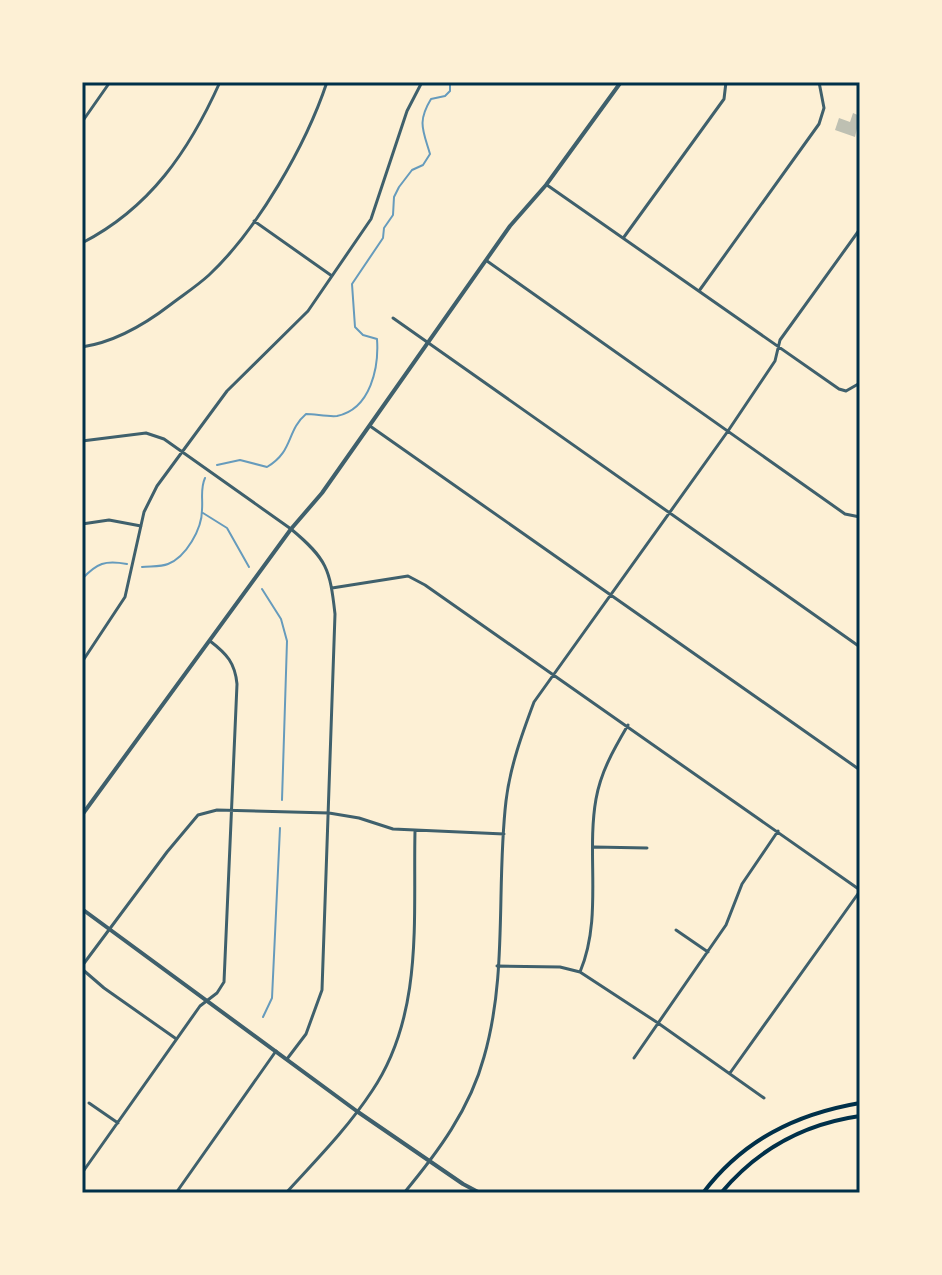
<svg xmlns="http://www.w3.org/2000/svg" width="942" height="1275" font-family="Jost,sans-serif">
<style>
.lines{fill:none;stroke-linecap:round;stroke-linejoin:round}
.stream{stroke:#669bbc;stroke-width:2}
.building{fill:#bec0b2}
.minor{stroke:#3f606c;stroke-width:3}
.tertiary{stroke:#3f606c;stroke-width:4}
.secondary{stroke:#003049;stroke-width:4}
.neatline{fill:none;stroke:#003049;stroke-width:3}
</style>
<rect width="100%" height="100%" fill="#fdf0d5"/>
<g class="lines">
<path class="stream" d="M217,465l23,-5 27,7c27,-16 19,-36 39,-53 9,0 22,3 31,2 34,-7 42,-49 40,-77l-14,-4 -8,-8 -3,-43 31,-46 1,-10 9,-13 1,-18 5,-10 13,-17 11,-5 7,-11c-7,-24 -13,-32 1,-55l14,-3 5,-5v-9
M203,513l24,15 22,39
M142,567c8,-1 19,0 26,-3 18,-7 34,-35 34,-54 1,-12 -2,-21 3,-32
M82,579c15,-16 23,-19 45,-15
M262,589l19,30 6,22 -5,159
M263,1017l9,-19 8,-170"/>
</g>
<path class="building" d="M853,113l7,3 -5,21 -20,-7 4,-12 11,4z"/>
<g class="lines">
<path class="minor" d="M82,122l28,-40
M547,185l292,204 7,2 14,-8
M254,221l78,55
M624,237l100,-138 2,-17
M82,243c68,-35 107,-92 138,-161
M487,261l358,253 15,3
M699,291l120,-167 5,-16 -5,-26
M393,318l467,329
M82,347c33,-5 62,-22 88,-42 13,-10 27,-19 39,-30 49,-46 97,-130 118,-193
M370,426l490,344
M82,441l64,-8 18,6 127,90c36,30 39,40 44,85l-13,376 -16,44 -19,25
M82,524l27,-4 32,6
M332,588l76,-12 17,9 435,305
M82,662l43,-65 19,-85 13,-26 70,-95 81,-80 63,-92 36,-108 15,-29
M594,847l53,1
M676,930l32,22
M82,966l85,-114 31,-37 19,-5 112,3 30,5 34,11 111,5
M497,966l63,1 20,5 78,51 106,75
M82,969l22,19 71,50
M580,972c23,-54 6,-117 16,-173 5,-28 18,-50 32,-74
M634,1058l92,-133 16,-41 36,-53
M730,1073l130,-182
M89,1103l29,20
M82,1173l118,-167 17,-13 7,-11 13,-298c-2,-21 -10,-30 -27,-43
M176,1193l100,-142
M286,1193c30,-33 61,-64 86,-102 52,-77 41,-172 43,-260
M404,1193c34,-41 66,-84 80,-136 24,-83 12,-171 22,-256 4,-34 16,-67 28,-99l194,-271 47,-70 5,-21 80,-111"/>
<path class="tertiary" d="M82,815l209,-286 31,-36 188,-267 36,-41 75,-103
M82,909l276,203 105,72 17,9"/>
<path class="secondary" d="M703,1193c40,-53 93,-79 157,-90
M721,1193c36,-43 82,-69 139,-77"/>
</g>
<rect width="942" height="1275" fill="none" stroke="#fdf0d5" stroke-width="168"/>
<rect x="84" y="84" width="774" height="1107" class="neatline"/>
</svg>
